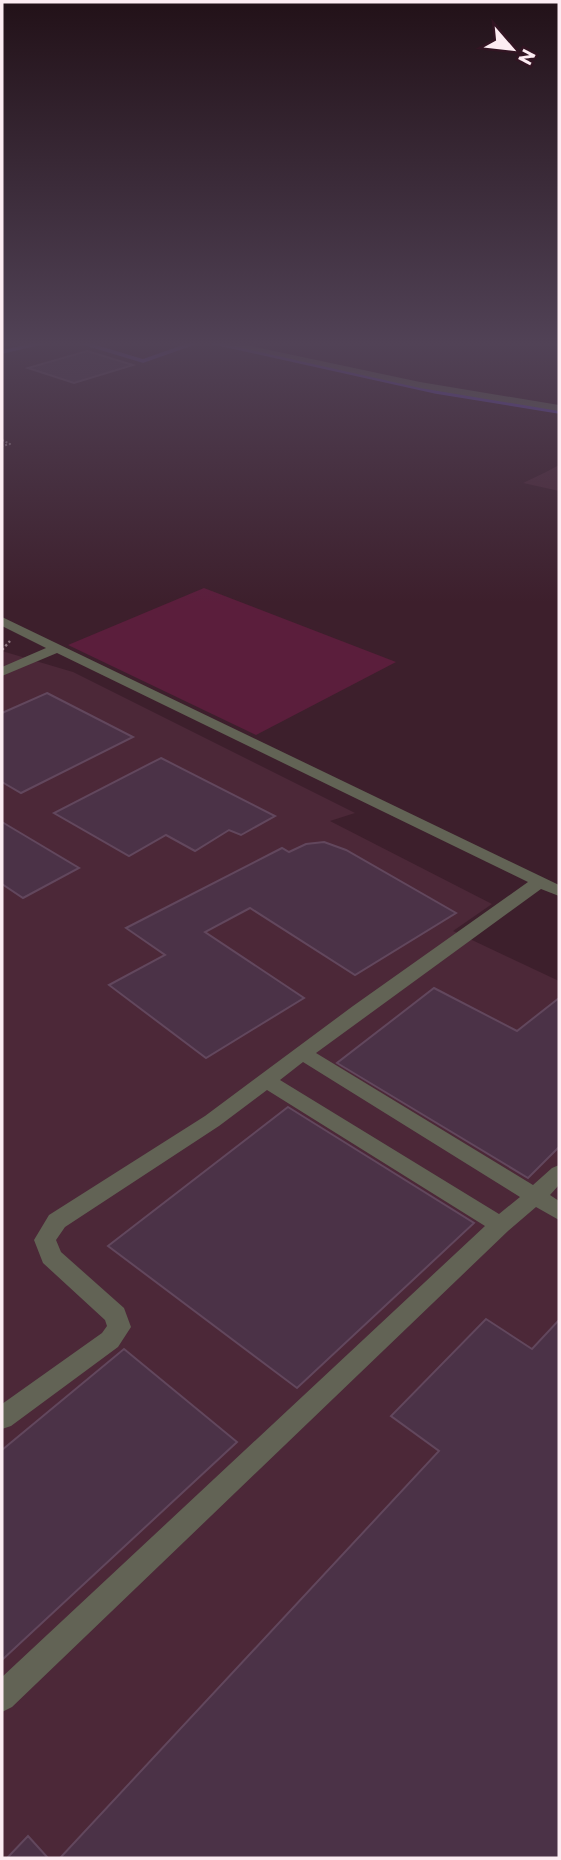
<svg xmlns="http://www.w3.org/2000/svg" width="561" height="1860" font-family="Commissioner,sans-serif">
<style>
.built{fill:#4c2838}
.green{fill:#5b1e3c}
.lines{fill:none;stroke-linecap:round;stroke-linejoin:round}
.stream{stroke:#5f42a9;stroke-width:3.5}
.building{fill:#4b3247;stroke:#62475d;stroke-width:2}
.path-far1{stroke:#907882;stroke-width:2;stroke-dasharray:2 2;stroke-linecap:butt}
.path{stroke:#907882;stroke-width:2.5;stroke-dasharray:2.5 2.5;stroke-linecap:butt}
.minor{fill:#626355;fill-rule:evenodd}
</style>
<rect width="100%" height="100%" fill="#3d1f2c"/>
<path class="built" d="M559,465v26l-36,-8 23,-11z
M2,651l71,21 282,141 -25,8 162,83 -39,27 106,50v877h-557z"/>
<path class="green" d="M204,588l192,74 -140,73 -188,-90z"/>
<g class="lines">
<path class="stream" d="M80,342l63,19 54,-19
M210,342l226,50 123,20
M2,352l43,-10"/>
</g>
<path class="building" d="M87,351l46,14 -59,18 -46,-15z
M47,693l86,44 -112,56 -19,-11v-69z
M161,758l114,58 -34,19 -12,-5 -34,21 -29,-16 -37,21 -75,-43z
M2,822l77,46 -56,30 -21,-14z
M324,842l22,8 110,63 -101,62 -105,-67 -45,24 99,66 -98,60 -97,-73 56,-30 -39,-27 156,-80 7,4 17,-8z
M434,988l83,43 42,-33v149l-31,31 -191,-115z
M288,1107l186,116 -177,165 -189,-142z
M486,1319l46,30 27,-29v538h-499l379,-407 -48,-35z
M124,1349l113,93 -235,218v-210z
M28,1836l20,22h-41z"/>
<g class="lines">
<path class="path-far1" d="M2,440l8,4 -8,2"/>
<path class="path" d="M2,650l8,-9"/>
<path class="minor" d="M215,342h17l188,40 139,23v6l-139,-23z
M2,617l557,268v11l-18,-7 -225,164 217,132 19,-17 7,-3v20l-9,10 9,6v19l-23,-13 -28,24 -496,476 -10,5v-35l483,-451 -218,-136 -48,36 -154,101 -9,13 5,12 63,56 7,19 -13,20 -107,79 -9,3v-25l100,-71 5,-7 -2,-6 -62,-57 -9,-23 15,-25 156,-99 148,-110 175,-124 -471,-229 -55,23v-9l44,-19 -44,-22zM303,1062l217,135 -21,17 -219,-134z"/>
</g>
<linearGradient id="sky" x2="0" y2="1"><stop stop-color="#221118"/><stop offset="0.57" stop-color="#514256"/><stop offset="1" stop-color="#514256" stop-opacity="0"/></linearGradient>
<rect width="561" height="603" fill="url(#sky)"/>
<rect width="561" height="1860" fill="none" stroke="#fcecf2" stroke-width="7"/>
<g transform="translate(512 49) rotate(118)" stroke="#321523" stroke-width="5" paint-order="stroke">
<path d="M0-5L12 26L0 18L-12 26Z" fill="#fcecf2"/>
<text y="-10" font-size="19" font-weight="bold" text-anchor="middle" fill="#fcecf2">N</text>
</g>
</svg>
